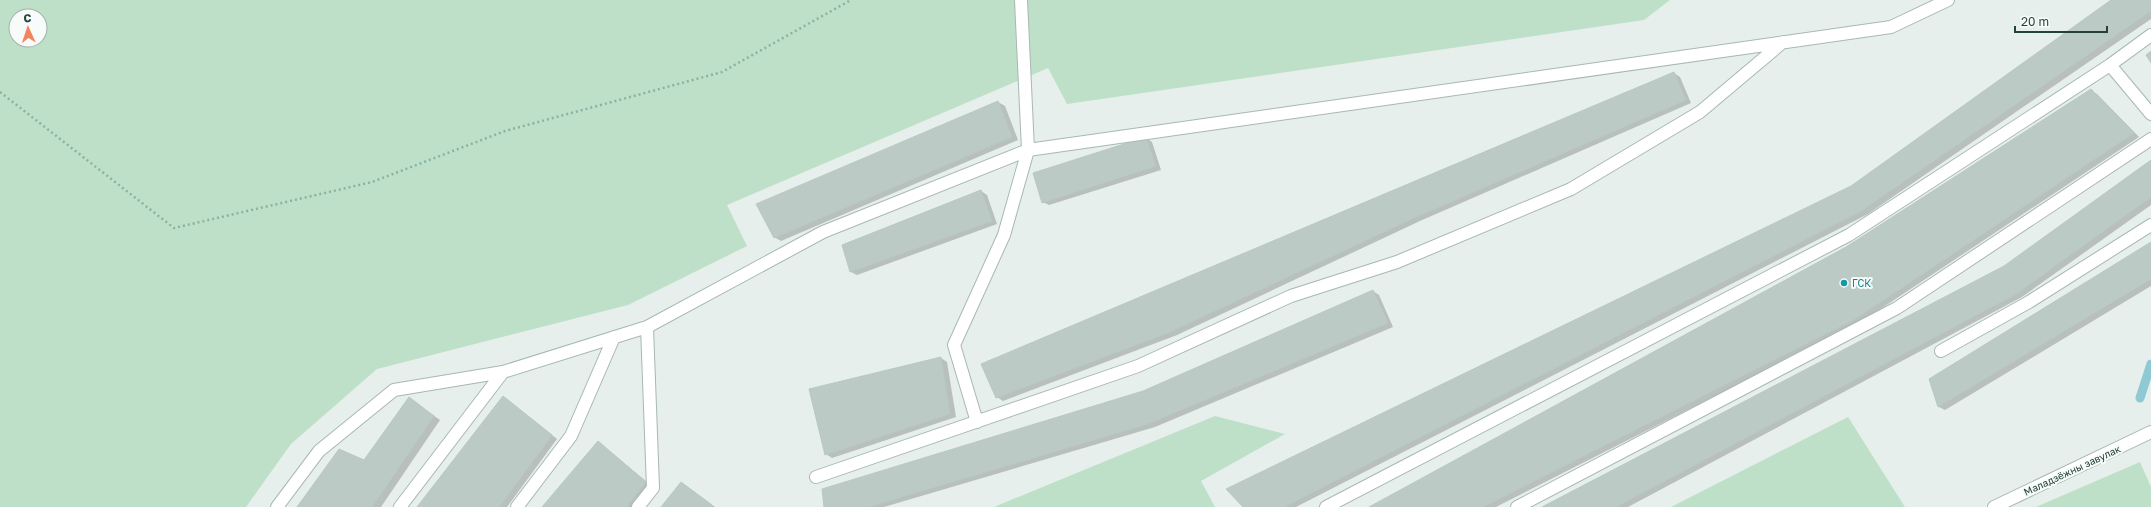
<svg xmlns="http://www.w3.org/2000/svg" width="2151" height="507" font-family="'Golos Text',sans-serif">
<style>
.green{fill:#bfe0c8;fill-rule:evenodd}
.shadow{fill:#0003}
.lines{fill:none;stroke-linecap:round;stroke-linejoin:round}
.stream{stroke:#8ec9d4;stroke-width:9}
.building{fill:#bbcac4;stroke:#b8c9c2}
.minor-casing{stroke:#a8b8b2;stroke-width:14}
.path{stroke:#86b3a5;stroke-width:2.5;stroke-dasharray:2 3;stroke-linecap:butt}
.minor{stroke:#fff;stroke-width:12}
.culture-dot{fill:#0f9aa8;stroke:#f7fbf9;stroke-width:1.5}
.labels{text-anchor:middle;stroke-width:4;stroke-linejoin:round;paint-order:stroke}
.culture-label{font-size:10px;fill:#0d838f;stroke:#f7fbf9;text-anchor:start}
.street-label{font-size:10px;fill:#24423a;stroke:#f7fbf9}
</style>
<rect width="100%" height="100%" fill="#e6efeb"/>
<path class="green" d="M0,0h1670l-26,20 -577,84 -19,-36 -321,137 20,41 -119,59 -251,64 -86,75 -45,63h-246zM16,16h24v24h-24z
M1215,416l70,18 -84,47 14,26h-221z
M1848,417l57,90h-234z
M2140,462l11,25v20h-115z"/>
<path class="shadow" d="M2113,0h38v19l-283,195 -572,293h-51l607,-320z
M1674,73l6,4 11,26 -271,118 -243,114 -174,66 -6,-4z
M2091,91l6,3 42,43 -278,185 -365,185h-125l476,-259z
M998,102l7,4 13,34 -237,101 -7,-4z
M1146,138l6,4 9,28 -112,35 -6,-3z
M2151,161v44l-129,92 -394,210h-84l461,-240z
M981,191l6,4 10,29 -140,51 -6,-3z
M2151,244v42l-206,124 -6,-3 -9,-27z
M1373,291l6,4 14,32 -238,100 -271,80h-59l318,-115z
M941,358l6,4 9,55 -124,41 -6,-4z
M409,398l31,22 -59,87h-82l65,-46z
M509,401l48,38 -50,68h-88z
M598,442l54,44 -17,21h-92z
M681,483l6,4 28,20h-53z"/>
<g class="lines">
<path class="stream" d="M2140,398l11,-34"/>
</g>
<path class="building" d="M2111,0h40v11l-290,200 -575,295 1,1h-44l-17,-18 625,-303z
M2151,51v12l-5,-8z
M1674,72l12,28 -272,118 -244,114 -174,66 -15,-34z
M2091,89l43,44 -279,186 -372,188h-114l477,-260z
M998,101l14,36 -238,101 -18,-34z
M1146,137l10,29 -114,37 -9,-30z
M2151,160v37l-135,97 -400,213h-74l462,-241z
M981,190l11,31 -142,51 -8,-27z
M2151,242v37l-213,128 -9,-28z
M1373,290l15,33 -240,101 -280,83h-44l-2,-18 321,-98z
M941,357l9,57 -125,41 -16,-66z
M503,396l49,39 -53,72h-82z
M409,397l25,19 -62,91h-75l42,-58 25,11z
M598,441l48,41 -20,25h-84z
M681,482l31,23 -1,2h-50z"/>
<g class="lines">
<g class="minor-casing">
<path id="minor" d="M2110,65l41,49
M1941,351l88,-49 122,-77
M977,422l-23,-77 50,-110 24,-85 -7,-150
M816,477l322,-111 153,-70 106,-34 174,-73 129,-77 83,-70
M277,507l42,-56 75,-61 109,-18
M400,507l103,-135 144,-45 176,-95 205,-82 863,-123 57,-27
M517,507l54,-71 43,-99
M638,507l15,-19 -6,-161
M1326,507l523,-272 261,-170 41,-30
M1517,507l380,-199 254,-169
M1994,507l157,-75"/>
</g>
<path class="path" d="M0,92l174,136 198,-46 133,-51 217,-59 129,-72"/>
<use href="#minor" class="minor"/>
</g>
<circle class="culture-dot" cx="1844" cy="283" r="4"/>
<g class="labels">
<g class="culture-label">
<text x="1852" y="287">ГСК</text>
</g>
<g class="street-label">
<text transform="translate(2072 470) rotate(-25)" y="4">Маладзёжны завулак</text>
</g>
</g>
<g transform="translate(28 28) rotate(357)"><circle r="19" fill="#f7fbf9" stroke="#a3b1ad"/>
<path d="M0-3L7 15L0 10L-7 15Z" fill="#f4845f"/>
<text y="-6" font-size="11" font-weight="bold" text-anchor="middle" fill="#24423a">С</text>
</g>
<path d="M2015 26v6h92v-6" fill="none" stroke="#24423a" stroke-width="2"/>
<text x="2021" y="26" font-size="12" fill="#24423a" stroke="#f7fbf9" stroke-width="3" paint-order="stroke">20 m</text>
</svg>
